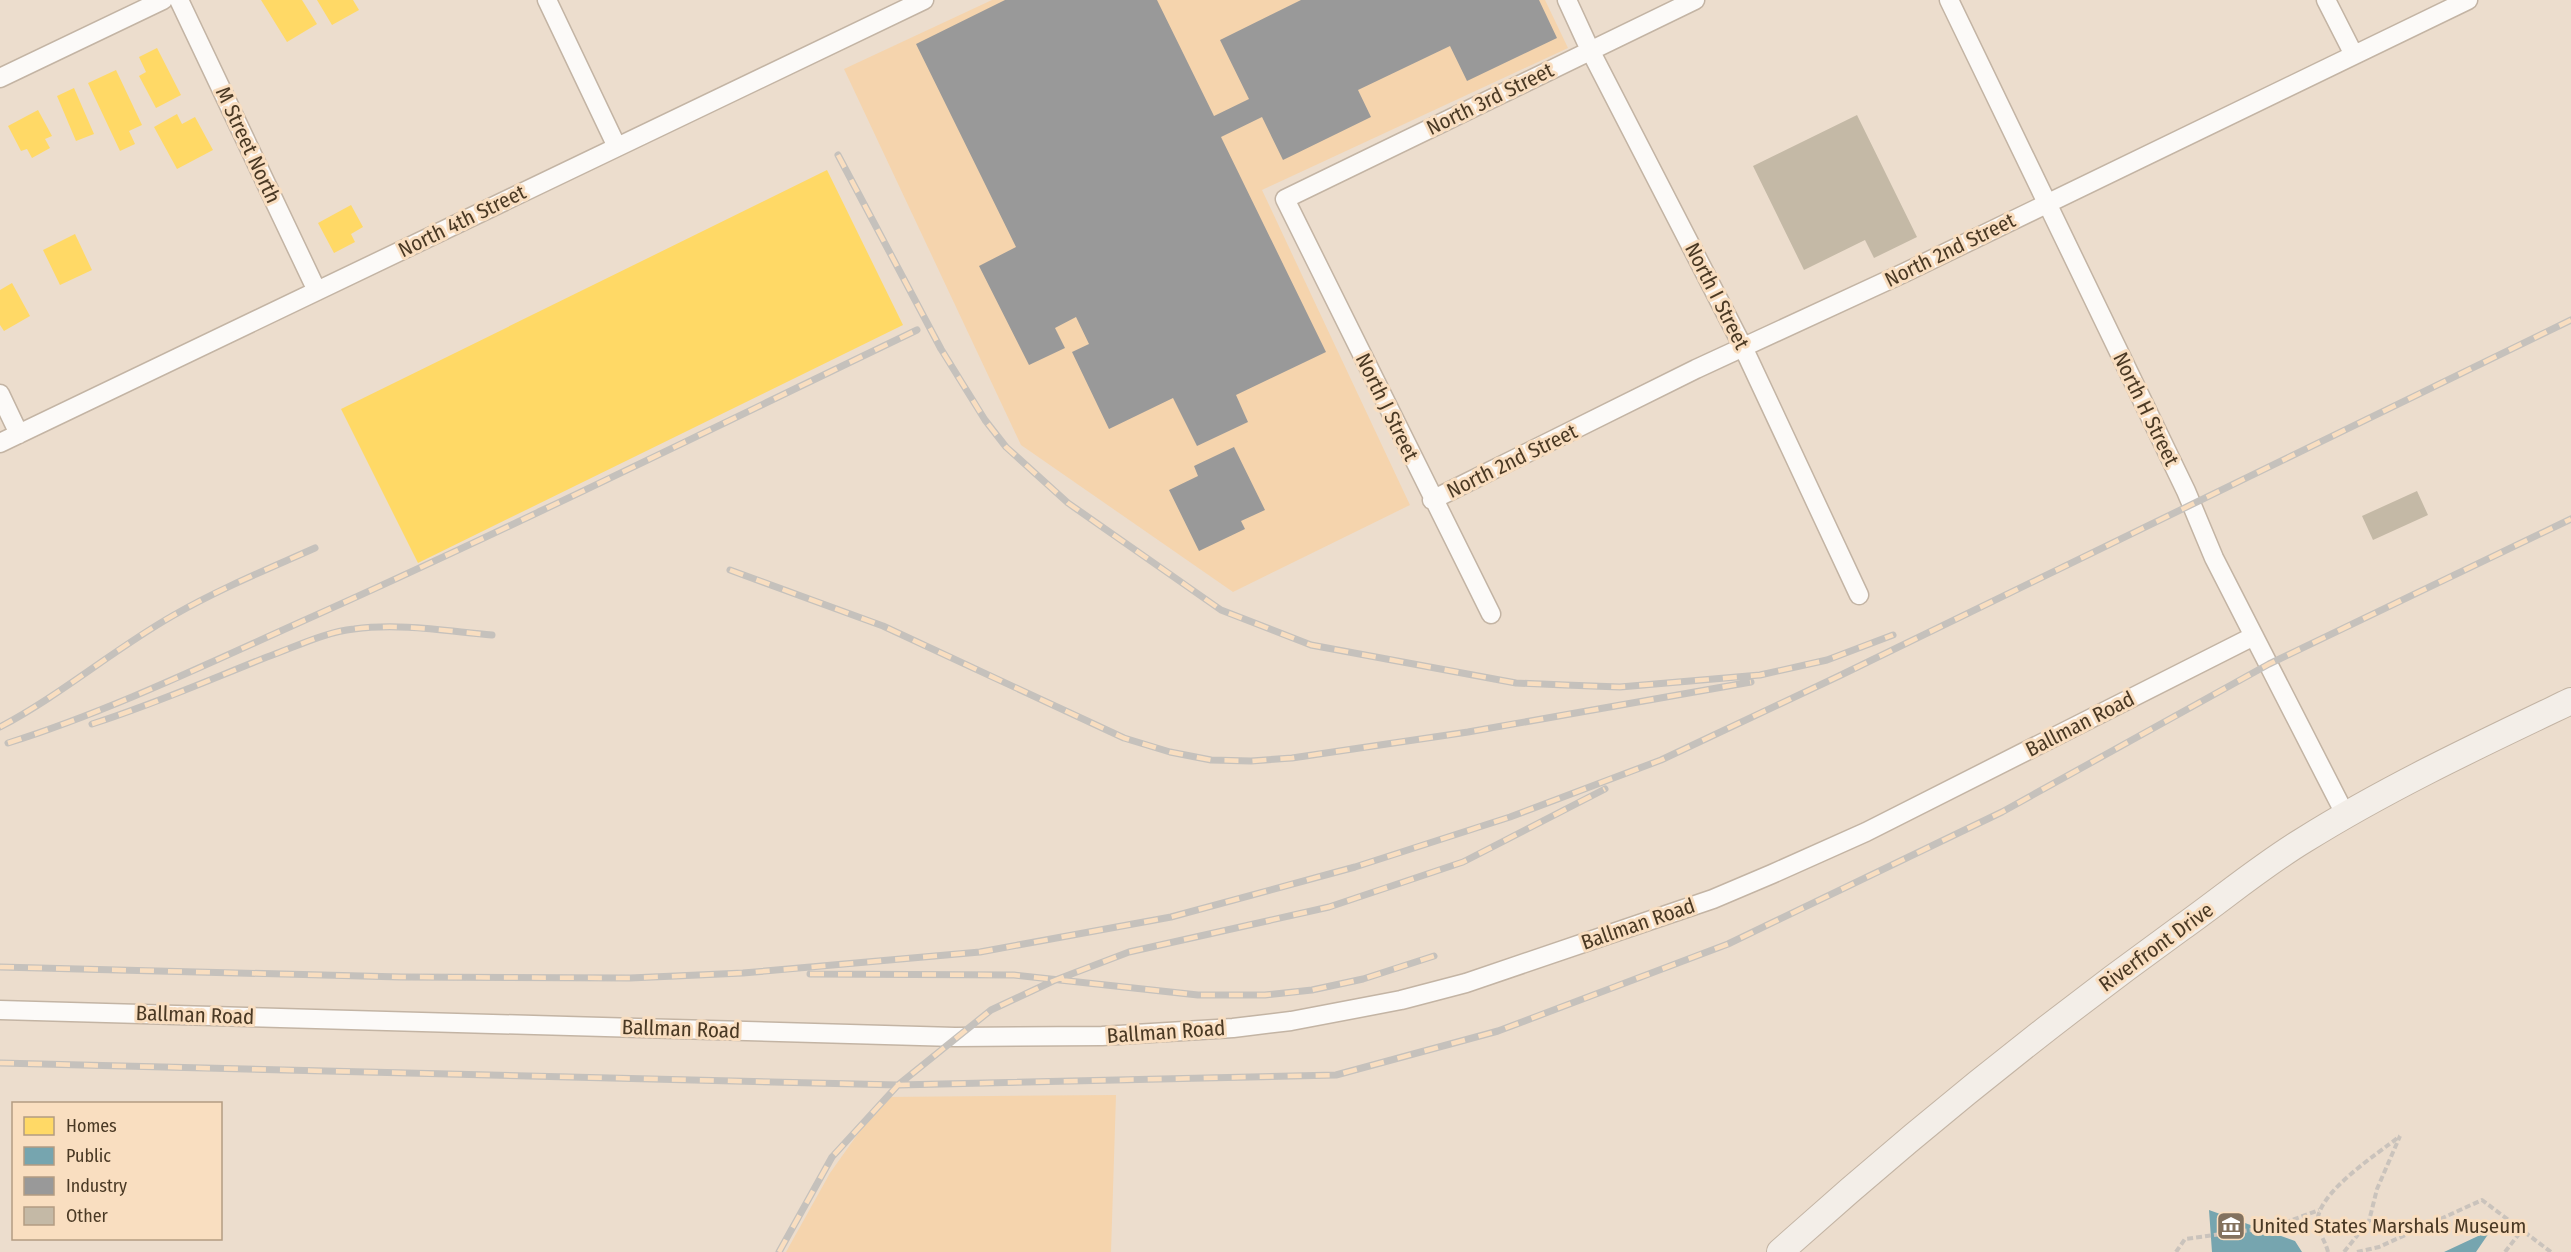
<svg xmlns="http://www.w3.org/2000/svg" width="2571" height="1252" font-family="'Fira Sans Condensed',sans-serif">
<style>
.built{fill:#f5d4ad}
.homes{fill:#ffd966}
.public{fill:#76a5af}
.industry{fill:#999}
.building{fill:#c4b9a6}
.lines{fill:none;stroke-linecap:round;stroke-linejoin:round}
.street-casing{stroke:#c3b4a4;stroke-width:21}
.secondary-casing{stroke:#c3b4a4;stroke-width:28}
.path{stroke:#cac3bc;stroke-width:4;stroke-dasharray:6 3;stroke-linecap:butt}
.street{stroke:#fcfaf8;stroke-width:18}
.secondary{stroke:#f3eee8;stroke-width:26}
.rail-casing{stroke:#c5c1bc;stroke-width:7}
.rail{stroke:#f9dec0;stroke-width:4.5;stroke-dasharray:14;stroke-linecap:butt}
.labels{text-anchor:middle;stroke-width:6;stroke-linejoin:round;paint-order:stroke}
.street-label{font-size:21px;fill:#4a3924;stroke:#f9dec0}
.poi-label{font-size:21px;fill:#4a3924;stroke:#f9dec0;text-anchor:start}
</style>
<rect width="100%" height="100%" fill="#ecddcd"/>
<path class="built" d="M992,0h553l23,48 -306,142 148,315 -177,87 -212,-147 -177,-376z
M1116,1095l-5,157h-325l44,-79 54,-76z"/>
<path class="homes" d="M261,0h41l15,24 -30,18z
M317,0h36l6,10 -27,15z
M157,48l24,47 -25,13 -17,-32 7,-4 -7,-15z
M116,70l26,55 -13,6 6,13 -15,7 -32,-68z
M74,88l20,46 -18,7 -19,-45z
M38,110l14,26 -7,3 5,9 -18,10 -5,-9 -6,2 -13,-25z
M177,114l5,10 13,-7 18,33 -36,19 -23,-42z
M827,170l76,155 -485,238 -77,-154z
M351,205l12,22 -12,7 4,8 -21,11 -16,-30z
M75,234l17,36 -32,15 -17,-35z
M12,283l18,33 -26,15 -4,-6v-35z"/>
<path class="public" d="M2209,1210l86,31 7,11h-90z
M2491,1230l-15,22h-32z"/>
<path class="industry" d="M1005,0h152l57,116 35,-17 -29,-59 81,-40h238l18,38 -90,43 -17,-35 -92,44 13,27 -88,43 -21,-43 -41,20 105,215 -90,43 12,27 -51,24 -24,-48 -64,31 -37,-77 17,-8 -13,-27 -21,11 10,20 -36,17 -50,-99 37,-19 -100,-203z
M1234,447l31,63 -24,11 4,8 -46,22 -30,-61 29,-14 -4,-10z"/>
<path class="building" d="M1857,115l60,122 -43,21 -9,-18 -61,30 -51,-104z
M2417,491l11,24 -55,25 -11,-24z"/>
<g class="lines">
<g class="street-casing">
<path id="street" d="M179,0l138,291
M547,0l70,147
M1567,0l23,50 153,297 116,248
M1949,0l237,491 28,67 132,258
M2326,0l28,55
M0,78l163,-78
M0,394l19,40
M0,443l924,-443
M1432,500l264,-131 210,-97 562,-272
M1491,614l-206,-415 410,-199
M0,1010l955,27 147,-1 131,-8 58,-7 110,-21 65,-17 247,-84 59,-25 94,-42 388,-196"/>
</g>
<g class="secondary-casing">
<path id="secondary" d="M1780,1252c128,-115 261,-223 401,-324 41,-29 80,-62 123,-88 85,-53 177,-96 267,-139"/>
</g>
<path class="path" d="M2176,1252l9,-13 88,-12 46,-17
M2328,1252c-2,-9 -8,-17 -10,-26 -7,-30 61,-73 82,-90
M2344,1252l25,-31 8,-32 23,-53
M2357,1252l22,-5 103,-47 69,52
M2505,1252l17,-22"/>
<use href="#street" class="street"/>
<use href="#secondary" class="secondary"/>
<g class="rail-casing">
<path id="rail" d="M838,155l103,194 44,71 21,27 62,56 153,107 90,35 205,38 49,2 55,2 140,-12 67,-15 66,-25
M730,570l153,56 241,112 46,14 41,8 40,1 41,-3 176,-26 283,-50
M92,724c60,-19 117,-44 175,-67 28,-10 58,-25 87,-28 46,-6 92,2 138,6
M0,727c61,-32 114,-78 174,-112 45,-26 94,-46 141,-67
M8,743c105,-33 205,-82 306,-127 203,-91 403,-190 603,-286
M0,967l401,10 229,1 113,-5 237,-21 191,-35 184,-50 155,-50 151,-57 178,-84 732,-356
M810,974l204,1 184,20h67l47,-5 51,-11 71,-23
M0,1063l898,22 438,-10 162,-44 230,-87 274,-132 267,-148 302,-145
M779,1252l53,-95 66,-72 93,-75 62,-29 76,-29 200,-45 134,-45 142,-73"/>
</g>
<use href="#rail" class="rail"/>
</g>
<defs>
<g id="museum-square" transform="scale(1.5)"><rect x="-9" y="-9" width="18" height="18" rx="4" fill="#83725f" stroke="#f9dec0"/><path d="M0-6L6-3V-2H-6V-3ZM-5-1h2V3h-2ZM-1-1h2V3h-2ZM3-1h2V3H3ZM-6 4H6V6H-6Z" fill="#fff"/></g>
</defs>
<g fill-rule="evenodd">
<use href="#museum-square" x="2231" y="1226"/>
</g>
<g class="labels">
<g class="street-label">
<text transform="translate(1490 99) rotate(-26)" y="7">North 3rd Street</text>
<text transform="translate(248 145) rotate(65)" y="7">M Street North</text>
<text transform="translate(462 221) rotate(-26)" y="7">North 4th Street</text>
<text transform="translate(1950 250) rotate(-26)" y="7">North 2nd Street</text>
<text transform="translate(1717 296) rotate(63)" y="7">North I Street</text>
<text transform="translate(1387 407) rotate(64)" y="7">North J Street</text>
<text transform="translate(2146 409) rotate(64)" y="7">North H Street</text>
<text transform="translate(1512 461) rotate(-26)" y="7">North 2nd Street</text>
<text transform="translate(2080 724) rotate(-27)" y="7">Ballman Road</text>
<text transform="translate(1638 924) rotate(-19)" y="7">Ballman Road</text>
<text transform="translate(2156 947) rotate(-36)" y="7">Riverfront Drive</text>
<text transform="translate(195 1015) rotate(2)" y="7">Ballman Road</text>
<text transform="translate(681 1029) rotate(2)" y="7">Ballman Road</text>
<text transform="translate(1166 1032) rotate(-4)" y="7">Ballman Road</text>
</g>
<g class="poi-label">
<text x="2252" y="1233">United States Marshals Museum</text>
</g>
</g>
<rect x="12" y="1102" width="210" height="138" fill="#f9dec0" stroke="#b39c82" stroke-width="1.5"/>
<rect x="24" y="1117" width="30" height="18" fill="#ffd966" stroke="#b39c82" stroke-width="1.5"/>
<text x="66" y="1132" font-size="18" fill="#4a3924">Homes</text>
<rect x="24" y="1147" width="30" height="18" fill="#76a5af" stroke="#b39c82" stroke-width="1.5"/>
<text x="66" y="1162" font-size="18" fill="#4a3924">Public</text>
<rect x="24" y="1177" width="30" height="18" fill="#999999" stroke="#b39c82" stroke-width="1.5"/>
<text x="66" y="1192" font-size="18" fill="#4a3924">Industry</text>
<rect x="24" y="1207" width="30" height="18" fill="#c4b9a6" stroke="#b39c82" stroke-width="1.5"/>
<text x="66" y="1222" font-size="18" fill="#4a3924">Other</text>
</svg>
